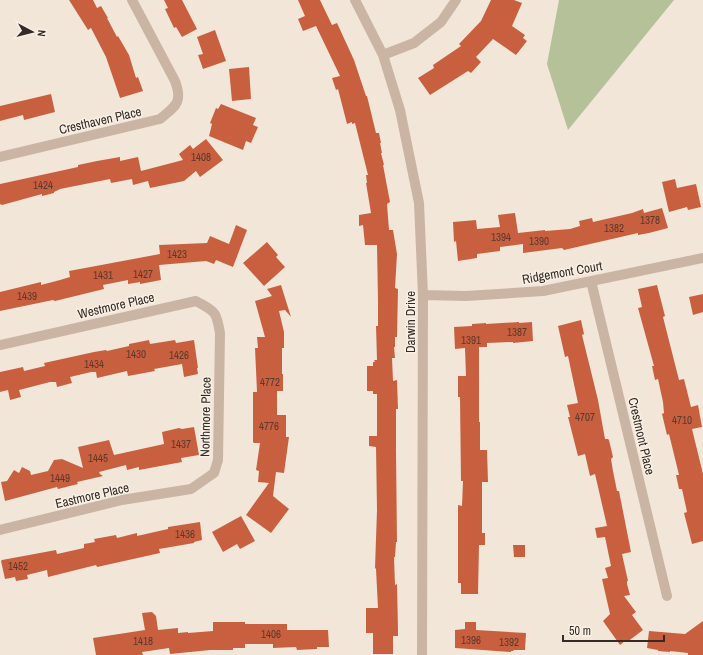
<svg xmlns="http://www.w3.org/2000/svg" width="703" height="655" font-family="'Archivo Narrow',sans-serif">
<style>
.grass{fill:#b4c199}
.building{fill:#c86040}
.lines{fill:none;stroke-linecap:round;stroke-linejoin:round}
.minor{stroke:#cab5a5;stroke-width:10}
.labels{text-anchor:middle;stroke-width:3;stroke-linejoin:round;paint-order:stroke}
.number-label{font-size:11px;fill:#5a382c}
.street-label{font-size:13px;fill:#352b26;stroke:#f9f0e5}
</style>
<rect width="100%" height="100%" fill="#f2e6d9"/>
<path class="grass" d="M559,0h115l-106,130 -21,-66z"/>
<path class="building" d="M69,0h24l4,8 4,-2 7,12h-1l10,19 1,-1 11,19 7,23 2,-1 5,14 -23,7 -14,-41 -15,-29 -3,2z
M164,0h18l15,29 -15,8 -6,-10 -2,1 -9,-19 3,-1z
M298,0h22l12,25 5,-2 17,37 12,36h1l9,37h3l2,10h-1l2,10h-1l3,12h-1l7,37 -3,2 2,26h4l4,24 -2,34 3,1 -1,48h-2v10h-1l1,11h-3l1,23 4,-1 1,29h-2v41l1,92h-1l-1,15h-1l1,28 2,-1 1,46v6h-5v18h-20v-21h-7v-25h12l-2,-39 -1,-1 2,-58 -1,-63 -7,-1v-10h8v-42h-4v-3h-6v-25h6v-4h2l-1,-2h3l-1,-34h2v-26l-1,-55h-12l-2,-20 -4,1v-11l12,-2 -5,-30h1l-1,-8h2l-13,-52 -3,1v-2l-5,2 -9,-35 -2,1 -4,-12 8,-2 -24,-50 -13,5 -5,-12 7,-3z
M491,0h23l8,3 -10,23 13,9 -2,3 4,3 -11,14 -23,-16 -17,18 5,5 -10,11 -3,-2 -38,24 -12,-17 16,-10 -1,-3 28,-19 -2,-2 22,-23z
M215,30l11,31 -23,8 -5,-14 5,-1 -6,-17z
M249,67l2,32 -19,2 -3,-32z
M51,94l4,18 -31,8 -1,-5 -23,6v-15z
M221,104l35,14 -3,7 5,2 -7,16 -5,-2 -3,9 -34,-14 3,-12 -2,-1 6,-15 2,1z
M206,139l17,21 -23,17 -4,-6 -12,10 -34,7 -2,-7 -15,4 -1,-6 -21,4 -1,-4 -50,10 -6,3v1l-12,3v-2l-40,11 -2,-1v-20l78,-17v-2l19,-4 23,-4v4l18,-4 3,14 42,-11 -4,-6 11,-9 3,4z
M675,179l2,9 19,-4 5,23 -13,3 -1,-3 -18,5 -7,-30z
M662,208l6,20 -19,5 -11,2v-2l-74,17 -2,-2 -39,5v-9l-23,3v4l-23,3v4l-19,3 -2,-20 -2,1 -1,-20 23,-2 1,9 23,-2 -2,-12 17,-2 3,20 27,-3v1l25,-2 10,-3 -1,-5 13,-3 1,4 39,-9 11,-4 1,4z
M236,225l11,5 -14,37 -17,-7 -2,4 -8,-3 -47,4 2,15 -21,4v-2l-12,2v-4l-25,5 1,4 -49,12 -2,-1 -53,11v-19l41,-10v3l19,-5 10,-3 -1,-6 91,-17 -1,-9 48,-2 3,-7 19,8z
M267,242l11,13 -2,2 9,10 -21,19 -21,-23z
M281,285l10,32 -6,-7 -6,1 5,21v16h-2v26h1v17h-6v24h9v22h3l-5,36 -8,-1 -3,24 16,13 -18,24 -25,-18 23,-32 -11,-1 1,-11 -3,-1 4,-27h-6l-1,-1v-50h4l-2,-44h3l-1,-11h8l-10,-36 17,-5 -5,-7z
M657,285l8,31 -2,1 16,63 5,-1 7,28 7,-2 4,22 -10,2 11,45v67l-11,3 -8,-31 3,-1 -5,-23h-3l-3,-14h3l-10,-41 -2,1 -5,-21 2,-1 -1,-11 -5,-23 -3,1 -3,-14h2l-16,-58 4,-1 -4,-18z
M703,294v18l-10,3 -4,-18z
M581,320l3,14 -2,1 16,65 7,39h3l1,1 4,17 -2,2 2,12 4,20h2l12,61 -9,2 6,27h-1v3l3,11 -6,1 12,16 -4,3 11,15 -16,12 -1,-2 -6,5 -17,-24 7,-7 -8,-35 6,-1 -3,-10 6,-2 -6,-29 -8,1 -2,-10 12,-2 -12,-52 -5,2 -5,-22 -7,2 -10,-39h2l-3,-12 11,-2 -10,-47 -3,1 -7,-31z
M519,322v1l13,-1 1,19 -20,2v-1l-26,1v4h-8v75h1v28h7l1,32h-6v51h3v12h-6l-1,49h-17v-11h-3v-78l4,1 1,-25h-2l-1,-84h-2v-21h8l-1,-28 -10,1 -1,-22 18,-1v-2l14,-1v1z
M149,340l1,4 25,-4 1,3 18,-3 4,28h-1l1,6 -14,3 -2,-13 -28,5 1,2 -27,5 -1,-5 -30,7 -1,-6h-5l-21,5 2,6 -15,4 -1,-5h-6l-31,8 2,7 -11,3 -2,-10 -8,2v-20l23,-5 1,4 21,-5 -1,-3 50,-11 12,-2 1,1 22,-5v-2z
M194,427l5,28 -18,3 1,4 -43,8v-3l-12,3 -1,-5 -27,7 1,2 3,2 -26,6 1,2 -20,5 -1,-2 -52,14 -4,-19 6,-1 7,-11 5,3 3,-6 8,4 1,4 17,-4 6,-11 8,-1 21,9 -5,-21 31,-7 5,15 50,-11 -2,-12 17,-4 3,1z
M241,516l14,25 -15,8 -3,-5 -14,8 -11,-20z
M200,522l2,18 -8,2v1l-35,6 1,4 -63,14 -1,-2 -48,12 -1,-7 -20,5 1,4 -12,2 -1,-4 -10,2 -4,-18 1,-1 54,-10 1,4 27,-6v-4l11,-2 -1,-3 22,-4 1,3 20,-5v3l31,-7v-2z
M513,545h12v12h-11z
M152,612l4,4 2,14 20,-2v5l10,-1v1l25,-2v-9h32v2h42v6h41l1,17h-12v2l-20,1 -1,-3 -23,1v-4h-28v4h-12v2h-23l-40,4 -1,-6 -27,4 1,3h-47l-3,-17 52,-8 -3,-17z
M703,621v34h-15v-2l-18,-2v1l-12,-1v-1l-11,-2 2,-17 36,3z
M465,622h11v8l50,3 -1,17h-12l1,1h-3v1l-56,-4v-18l10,-1z"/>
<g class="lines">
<path class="minor" d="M355,0l28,55 17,55 19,93 4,92 -1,360
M383,55l31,-12 27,-21 15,-22
M0,157l160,-38c16,-13 23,-17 15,-38l-43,-81
M591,281l76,315
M423,295l43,1 77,-5 160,-33
M0,345l196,-44c19,11 20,9 24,32l-2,127 -4,13 -23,16 -69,11 -122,30"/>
</g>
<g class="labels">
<g class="number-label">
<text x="201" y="161">1408</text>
<text x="43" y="189">1424</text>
<text x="650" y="224">1378</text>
<text x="614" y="232">1382</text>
<text x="501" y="241">1394</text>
<text x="539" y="245">1390</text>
<text x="177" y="258">1423</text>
<text x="143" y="278">1427</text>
<text x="103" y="279">1431</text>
<text x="27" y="300">1439</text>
<text x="517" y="336">1387</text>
<text x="471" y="344">1391</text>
<text x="136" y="358">1430</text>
<text x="179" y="359">1426</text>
<text x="94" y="368">1434</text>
<text x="270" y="386">4772</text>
<text x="585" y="421">4707</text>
<text x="682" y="424">4710</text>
<text x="269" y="430">4776</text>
<text x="181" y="448">1437</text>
<text x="98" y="462">1445</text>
<text x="60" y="482">1449</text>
<text x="185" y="538">1436</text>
<text x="18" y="570">1452</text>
<text x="271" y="638">1406</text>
<text x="471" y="644">1396</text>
<text x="143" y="645">1418</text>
<text x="509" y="646">1392</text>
</g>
<g class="street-label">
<text transform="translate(100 120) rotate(-13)" y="5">Cresthaven Place</text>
<text transform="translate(562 272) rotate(-10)" y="5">Ridgemont Court</text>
<text transform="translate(116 305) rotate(-13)" y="5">Westmore Place</text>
<text transform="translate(410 322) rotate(-90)" y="5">Darwin Drive</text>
<text transform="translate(205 417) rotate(-89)" y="5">Northmore Place</text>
<text transform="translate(642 436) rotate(77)" y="5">Crestmont Place</text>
<text transform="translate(92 495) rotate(-13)" y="5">Eastmore Place</text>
</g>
</g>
<g transform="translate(32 32) rotate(97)" stroke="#f9f0e5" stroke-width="3" paint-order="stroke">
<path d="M0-3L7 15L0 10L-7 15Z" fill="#352b26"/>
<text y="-6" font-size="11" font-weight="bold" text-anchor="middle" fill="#352b26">N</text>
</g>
<path d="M563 635v6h101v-6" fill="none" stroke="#352b26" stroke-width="2"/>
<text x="569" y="635" font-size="12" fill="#352b26" stroke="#f9f0e5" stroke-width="3" paint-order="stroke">50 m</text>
</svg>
